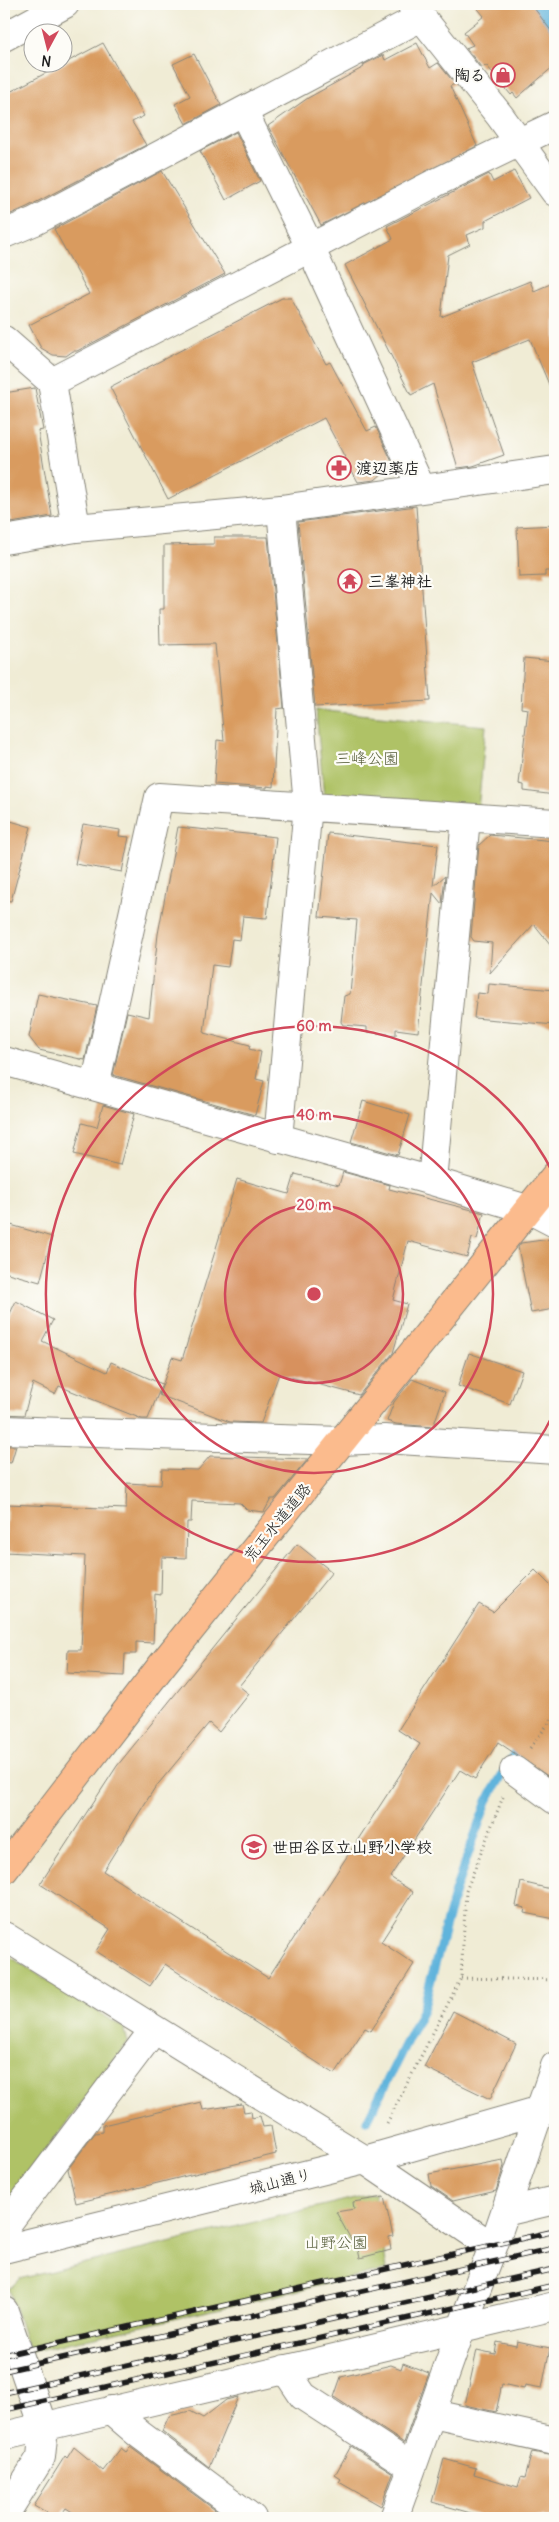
<svg xmlns="http://www.w3.org/2000/svg" width="559" height="2522" font-family="Delius,'Klee One',sans-serif">
<style>
.green{fill:#afc266;stroke:#666f41}
.lines{fill:none;stroke-linecap:round;stroke-linejoin:round}
.stream{stroke:#60b4dc;stroke-width:9}
.river{stroke:#60b4dc;stroke-width:54}
.building{fill:#d99b5f}
.minor-casing{stroke:#868478;stroke-width:30}
.major-casing{stroke:#868478;stroke-width:30}
.path{stroke:#868478;stroke-width:3;stroke-dasharray:1 4;stroke-linecap:butt}
.minor{stroke:#fff;stroke-width:28}
.major{stroke:#fbbb8d;stroke-width:28}
.rail-casing{stroke:#1c1c1c;stroke-width:5.5}
.rail{stroke:#fdfcf7;stroke-width:4;stroke-dasharray:11;stroke-linecap:butt}
.ring{fill:none;stroke:#d1495b;stroke-width:2.5}
.labels{text-anchor:middle;stroke-width:4.5;stroke-linejoin:round;paint-order:stroke}
.poi-label{font-size:16px;font-weight:bold;fill:#1c1c1c;stroke:#fdfcf7;text-anchor:start}
.park-label{font-size:16px;fill:#575e3a;stroke:#fdfcf7}
.street-label{font-size:16px;fill:#1c1c1c;stroke:#fdfcf7}
.centre{fill:#d1495b;stroke:#fdfcf7;stroke-width:2.5}
.ring-label{font-size:15px;text-anchor:middle;font-weight:bold;fill:#d1495b;stroke:#fdfcf7;stroke-width:4.5;stroke-linejoin:round;paint-order:stroke}
</style>
<rect width="100%" height="100%" fill="#fdfcf7"/>
<filter id="ink" filterUnits="userSpaceOnUse"><feTurbulence type="fractalNoise" baseFrequency=".02" numOctaves="2"/><feDisplacementMap in="SourceGraphic" scale="10" xChannelSelector="R" yChannelSelector="G"/><feConvolveMatrix kernelMatrix="1 2 1 2 8 2 1 2 1" color-interpolation-filters="sRGB"/></filter>
<filter id="wash" filterUnits="userSpaceOnUse"><feTurbulence type="fractalNoise" baseFrequency=".0096" numOctaves="4" result="noise"/><feDisplacementMap in="SourceGraphic" scale="20" xChannelSelector="R" yChannelSelector="G"/><feGaussianBlur stdDeviation="1.12" result="paint"/><feColorMatrix in="noise" values="0 0 0 0 0 0 0 0 0 0 0 0 0 0 0 0 0 1.4 0 .05"/><feComposite in="paint" operator="in"/></filter>
<g filter="url(#wash)">
<rect width="100%" height="100%" fill="#f0ecd5"/>
<path class="green" d="M316,710l170,16 -8,84 -154,-12z
M4,1953l120,75 4,14 -124,163z
M375,2193l12,77 -358,82 -20,-63 10,-10z"/>
<g class="lines">
<path class="stream" d="M367,2121l56,-112 32,-118 32,-90 34,-58"/>
<path class="river" d="M543,4l12,16"/>
</g>
<g id="blocks">
<path class="building" d="M474,4h57l24,32v29l-38,33 -4,-5 -2,2 -24,-29 -6,1 -15,-19 7,-3 -9,-13 20,-16z
M103,43l41,73 -12,6 14,23 -119,62 -23,10v-122z
M417,43l13,25 8,-5 17,21 -5,2 27,60 -156,79 -53,-99 40,-28 56,-31 -1,-2 20,-10 2,5z
M194,54l27,51 -35,19 -11,-20 15,-8 -17,-32z
M236,132l24,49 -34,19 -26,-49z
M162,171l63,103 -148,77h-4l-7,5 -13,-1 -12,-7 -12,-23 60,-31 -35,-65z
M514,171l15,27 -44,23v6l-18,8 3,9 -22,11 -7,62 89,-36 4,10 21,-9v117l-25,-60 -58,23 32,93 -31,11 -15,2 -25,-84 -22,11 -66,-130 48,-26 -6,-13 102,-52 4,8z
M282,298h9l35,66 4,-2 37,69 9,-4 17,37 -18,16 -17,2 -34,-64 -156,81 -58,-112z
M35,388l8,42 -5,1 14,85 -41,7 -4,-21 -3,1v-110z
M416,506l14,195 -115,6 -17,-185z
M555,525v46h-10v5l-26,1 -2,-50z
M214,537h54l16,171 -7,1 -4,78 -6,-1v2l-53,-4 3,-44 7,1 -9,-97 -55,1 -1,-36h5v-64l50,-1z
M524,658l31,3v134l-31,-4v-6l-5,-1 9,-75 -7,-1z
M4,819l27,8 -20,74 -7,-1z
M83,824l37,6 -1,6 10,1 -7,35 -47,-8z
M178,827l98,10 -9,81 -24,-2 -3,24 -8,-1 -4,28 -16,-2 -8,68 46,12 -1,4 12,3 -5,27 8,2 -9,34 -142,-40 14,-63 22,5 9,-83z
M328,833l110,12 -5,41 12,-10 -3,28 -9,-11 -15,139 -22,-3v6l-29,-3v-5l-24,-2 -2,-3 3,-26 6,-2 7,-74 -38,-3z
M490,835l65,6v109l-21,-26 -44,49 2,-30 -18,-2 -3,-4 8,-92z
M489,984l66,6v35l-81,-7 3,-25 11,1z
M38,994l59,12 -12,54 -46,-10 -10,-13z
M363,1101l47,14 -12,40 -47,-13z
M103,1105l31,9 -14,51 -46,-11 8,-31 15,4z
M343,1172l47,13 -1,4 95,24 -7,26 -5,-1 -5,19 -59,-16 -15,59 14,4 -14,49 -34,42 -80,-21 -18,49 -31,-1 -71,-27 13,-38 10,3 55,-181 52,15 6,-20 44,11z
M4,1223l48,14 -12,45 -36,-10z
M550,1239l5,39 -5,1 4,30 -23,4 -13,-66 3,-4z
M16,1301l37,19 -11,21 65,31 4,-10 51,22 -14,35h-6l-83,-33 -4,8 -22,-11 -9,32 -20,-1v-88z
M469,1353l53,18 -12,33 -52,-18z
M412,1379l33,13 -12,35 -37,-3 -9,-3 7,-19z
M4,1446h12l-5,17 -7,-1z
M210,1456l98,3 -33,40h-4l-7,13 -17,-2 -7,-7 -48,-2 -1,21h-4l-1,36 -24,-1 -1,38 -6,-1 -2,49 -17,-1v12h-11l-1,22 -57,-3 1,-23h13l4,-94 -80,-4 2,-48 119,5 1,-26 34,2 1,-16 36,1z
M297,1544l35,28 -93,114 10,8 -30,38 -10,-9 -55,66 -51,82 165,107 152,-234 -22,-14 81,-126 14,8 42,-42 20,20v191l-57,-39 -23,37 -15,-9 -70,107 23,15 -32,50 33,22 -43,67 -6,-3 -30,46 -170,-110 -15,22 -54,-35 14,-22 -70,-45 77,-118z
M521,1882l34,8v29l-31,-6 1,-5 -9,-2z
M453,2011l63,33 -26,55 -66,-32z
M201,2102l2,8 39,-6 2,8 7,-1 1,7 8,-2 3,11 8,-1 5,28 -200,49 -8,-34 27,-36 8,-1v-7z
M503,2160l1,6 -8,25 -43,10 -22,-15 -2,-12z
M384,2197l9,39 -4,1 2,13 -31,8 -3,-13h-3l-18,-33 18,-3 -1,-7z
M517,2341l33,7 -8,40 -17,-3 -1,4 -22,-5 -6,28 -31,-7 12,-55 18,4 2,-12 19,4z
M403,2363l26,10 -25,70 -70,-46 7,-20 50,-12 10,4z
M238,2397l-29,70 -47,-36 7,-15 21,-5 13,7 23,-18z
M351,2446l42,27 -12,33 -42,-24 2,-3 -6,-4z
M74,2447l29,24 18,-23 5,4 4,-5 96,71h-144l-16,-10 -7,10h-3l-22,-13 31,-49 2,2z
M532,2452l23,4v62h-67l-56,-16 12,-43 32,9 -2,6 44,13 3,-10 4,1z"/>
</g>
</g>
<g filter="url(#ink)">
<use href="#blocks" fill-opacity="0" stroke="#868478" stroke-width="1"/>
<g class="lines">
<g class="minor-casing">
<path id="minor" d="M411,4l89,112 55,76
M4,37l61,-33
M243,111l67,136 111,241
M4,234l31,-13 386,-204
M4,340l48,42 24,146
M52,382l383,-199 120,-58
M4,540l72,-12 205,-19 274,-39
M4,1061l428,120 98,29 25,13
M95,1086l64,-289 396,26
M278,1139l30,-334 -27,-296
M432,1181l34,-363
M4,1430l338,11 42,-2 171,11
M514,1770l41,30
M4,1936l361,224 128,87
M505,2212l50,-12
M4,2228l149,-197
M4,2249l361,-89 190,-54
M4,2311l40,116 -3,30 -37,59
M285,2369l18,27 109,71
M111,2410l28,24 113,84
M433,2414l122,27
M4,2436l551,-130
M394,2518l68,-191 31,-80 62,-181"/>
</g>
<g class="major-casing">
<path id="major" d="M4,1870l158,-205 393,-489"/>
</g>
<path class="path" d="M530,1748l25,-33
M461,1978l94,2
M387,2123l74,-145 5,-87 37,-94"/>
<use href="#minor" class="minor"/>
<use href="#major" class="major"/>
<g class="rail-casing">
<path id="rail" d="M4,2355l551,-124
M4,2371l551,-123
M4,2393l551,-124
M4,2410l551,-125"/>
</g>
<use href="#rail" class="rail"/>
</g>
</g>
<circle cx="314" cy="1294" r="89" fill="#d1495b" fill-opacity=".12"/>
<g class="ring">
<circle cx="314" cy="1294" r="89"/>
<circle cx="314" cy="1294" r="179"/>
<path d="M555 1411A268 268 0 1 1 555 1177"/>
</g>
<defs>
<g id="shop-ring" transform="scale(1.25)"><circle r="9.5" fill="#fdfcf7" stroke="#d1495b" stroke-width="1.5"/><path d="M-5-2.5h2.3a2.7 3.5 0 0 1 5.4 0H5L5.5 6h-11ZM-1.5-2.5h3a1.5 2.3 0 0 0-3 0Z" fill="#d1495b"/></g>
<g id="pharmacy-ring" transform="scale(1.25)"><circle r="9.5" fill="#fdfcf7" stroke="#d1495b" stroke-width="1.5"/><path d="M-2-6h4v4h4v4h-4v4h-4v-4h-4v-4h4Z" fill="#d1495b"/></g>
<g id="temple-ring" transform="scale(1.25)"><circle r="9.5" fill="#fdfcf7" stroke="#d1495b" stroke-width="1.5"/><path d="M0-6L5-2H3V0L6.5 2.5H4V6H1.5V3h-3V6H-4V2.5H-6.5L-3 0V-2H-5Z" fill="#d1495b"/></g>
<g id="school-ring" transform="scale(1.25)"><circle r="9.5" fill="#fdfcf7" stroke="#d1495b" stroke-width="1.5"/><path d="M0-5L7-2L0 1L-7-2ZM-4 1L0 2.5L4 1V4Q0 6-4 4Z" fill="#d1495b"/></g>
</defs>
<g fill-rule="evenodd">
<use href="#shop-ring" x="503" y="75"/>
<use href="#pharmacy-ring" x="339" y="468"/>
<use href="#temple-ring" x="350" y="581"/>
<use href="#school-ring" x="254" y="1847"/>
</g>
<g class="labels">
<g class="poi-label">
<text x="486" y="81" text-anchor="end">陶る</text>
<text x="356" y="474">渡辺薬店</text>
<text x="368" y="587">三峯神社</text>
<text x="272" y="1853">世田谷区立山野小学校</text>
</g>
<g class="park-label">
<text x="367" y="764">三峰公園</text>
<text x="336" y="2248">山野公園</text>
</g>
<g class="street-label">
<text transform="translate(277 1522) rotate(-51)" y="6">荒玉水道道路</text>
<text transform="translate(280 2181) rotate(-14)" y="6">城山通り</text>
</g>
</g>
<circle cx="314" cy="1294" r="8" class="centre"/>
<g class="ring-label">
<text x="314" y="1031">60 m</text>
<text x="314" y="1120">40 m</text>
<text x="314" y="1210">20 m</text>
</g>
<rect width="559" height="2522" fill="none" stroke="#fdfcf7" stroke-width="20"/>
<g transform="translate(48 48) rotate(187)"><circle r="24" fill="#fdfcf7" stroke="#a3a29f"/>
<path d="M0-4L9 19L0 12L-9 19Z" fill="#d1495b"/>
<text y="-8" font-size="14" font-weight="bold" text-anchor="middle" fill="#1c1c1c">N</text>
</g>
</svg>
